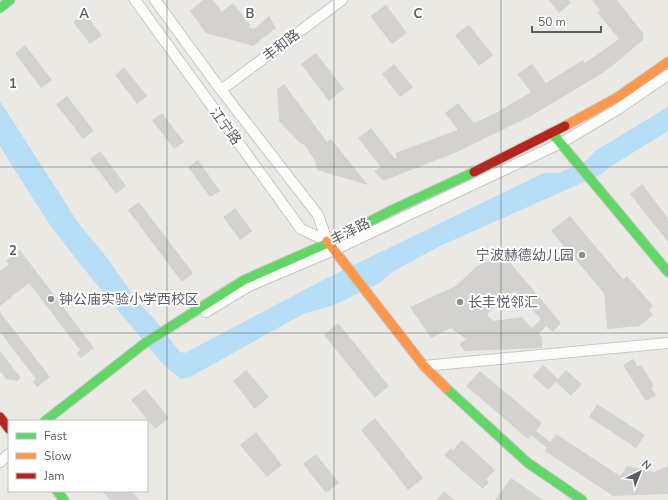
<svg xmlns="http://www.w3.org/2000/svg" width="668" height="500" font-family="'Nunito Sans','Noto Sans SC',sans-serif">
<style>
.water{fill:#b6def7}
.building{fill:#d4d2cf;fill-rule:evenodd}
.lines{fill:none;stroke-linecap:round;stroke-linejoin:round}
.street-casing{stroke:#c7c7c6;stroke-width:12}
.fast-casing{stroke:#c5c6c5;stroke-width:11}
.slow-casing{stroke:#c5c6c5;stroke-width:11}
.jam-casing{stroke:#c5c6c5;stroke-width:11}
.street{stroke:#fcfcfb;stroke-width:10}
.fast{stroke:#63d668;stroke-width:9}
.slow{stroke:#ff974d;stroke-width:9}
.jam{stroke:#b3261e;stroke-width:9}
.grid{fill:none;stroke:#5a5e63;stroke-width:1;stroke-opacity:0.55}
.poi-dot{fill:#8c8f90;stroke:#fff;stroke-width:1.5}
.labels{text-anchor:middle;stroke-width:4;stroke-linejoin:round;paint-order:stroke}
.street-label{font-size:14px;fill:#5a5e63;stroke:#fff}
.poi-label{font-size:14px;fill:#5a5e63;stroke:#fff;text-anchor:start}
.grid-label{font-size:13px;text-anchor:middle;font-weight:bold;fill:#5a5e63;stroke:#fff;stroke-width:4;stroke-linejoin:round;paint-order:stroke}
</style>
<rect width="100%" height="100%" fill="#eae9e4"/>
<path class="water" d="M0,101l79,123 29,35 29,42 19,20 24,31 5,1 136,-72 167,-81 56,-27h15l28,-13 8,-9 73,-44v24l-60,37 -6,6 -162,72 -48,26 -12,11 -46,22 -31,9 -113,63 -10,2 -19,-17 -81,-98 -30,-39 -34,-53 -16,-26z"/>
<path class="building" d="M203,0h10l9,12 11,-9 17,22 -2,2 6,2 15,-13 7,12 -23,18 -47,-13 -16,-22z
M549,0h20l2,3 -12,10z
M592,0h25l26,33v7l-37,31 -75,45 -74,36 -74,29 -9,-10 7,-4 -23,-29 13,-10 24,31 2,-2 -2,-4 63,-23 -13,-17 13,-10 16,20 22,-10 35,-21 -14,-18 15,-10 14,19 37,-23 2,3 34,-24 -22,-27 3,-2z
M386,5l21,28 -15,11 -22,-28z
M85,13l17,23 -12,8 -17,-22z
M469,25l24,30 -14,11 -24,-31z
M25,45l27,35 -11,8 -26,-35z
M316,53l28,36 -15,12 -28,-37z
M394,64l19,23 -13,10 -18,-23z
M124,67l23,29 -10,8 -22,-29z
M284,84l43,58 4,-3 37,46 -51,-15 -2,-9 -10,-16 -5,-2 -21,-22 -2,-32z
M67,96l27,35 -11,8 -27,-35z
M162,113l22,29 -10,7 -22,-29z
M100,151l26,35 -10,8 -26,-35z
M198,160l22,31 -10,6 -22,-30z
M642,184l26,34v24l-38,-48z
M139,202l54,71 -11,9 -54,-72z
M235,208l17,23 -12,9 -17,-23z
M570,216l53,63 4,-3 26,30 -4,4 4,5 -13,11 -33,3 -3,-36 -53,-62z
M20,250l74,98 -13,10 -4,-5 3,-3 -51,-67 -29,23v-35l9,-7 -3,-3z
M503,254l58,69 -8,9 -7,-6 -7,8 3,4v10l-78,3 -4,-7 6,-5 -15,-11 -20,10 -21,-31 46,-21 21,-20zM515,292l26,27 -9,9 -10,-11 -29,4 -6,-6 17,-19z
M0,312l50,65 -13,10 -4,-5 3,-3 -36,-47z
M338,323l51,63 -14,12 -51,-63z
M0,351l21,27 -4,3 -11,-2 -6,-8z
M633,359l5,8 3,-2 13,21 -3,2 5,7 -10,6 -23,-36z
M543,365l15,14 8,-9 16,14 -11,12 -15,-14 -8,8 -15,-14z
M246,370l23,27 -14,12 -22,-28z
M480,371l62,52 -6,8 14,11 6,-8 64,42 7,-10 27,6 14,-6v28l-55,2 -68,-45 2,-3 -16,-13 -3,4 -62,-53z
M145,389l24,29 -14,11 -24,-29z
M597,404l48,31 -9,13 -47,-31z
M375,418l48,60 -15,12 -47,-60z
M256,432l26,33 -15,12 -27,-32z
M462,440l33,30 -9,10 3,2 -6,7 -39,-34 7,-7 2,2z
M316,454l23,29 -13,10 -23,-29z
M511,478l32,22h-48z
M102,491h30l7,9h-29z
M444,491l10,9h-17z"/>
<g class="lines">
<g class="street-casing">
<path id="street" d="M135,0l166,229 26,12
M155,0l66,90 97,125 9,26
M221,90l121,-90
M206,312l43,-26 85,-36 227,-107 57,-34 50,-34
M424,366l244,-23
M0,462l9,-8"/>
</g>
<g class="fast-casing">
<path id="fast" d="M0,8l10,-8
M552,133l116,139
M446,388l82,75 54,37
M45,421l100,-78 99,-63 84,-37 64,-33 82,-38
M57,491l7,9"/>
</g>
<g class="slow-casing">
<path id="slow" d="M565,126l53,-29 50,-35
M327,241l97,125 22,22"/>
</g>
<g class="jam-casing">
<path id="jam" d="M474,172l91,-46
M0,417l9,12"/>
</g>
<use href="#street" class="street"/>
<use href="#fast" class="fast"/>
<use href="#slow" class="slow"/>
<use href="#jam" class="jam"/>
</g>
<path class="grid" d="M167,0v500M334,0v500M501,0v500M0,167h668M0,333h668"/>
<g class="poi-dot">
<circle cx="582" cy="255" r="4"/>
<circle cx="51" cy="299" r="4"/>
<circle cx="460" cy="302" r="4"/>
</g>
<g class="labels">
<g class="street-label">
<text transform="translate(281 45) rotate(-37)" y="5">丰和路</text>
<text transform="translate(226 126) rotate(54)" y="5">江宁路</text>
<text transform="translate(350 231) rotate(-27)" y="5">丰泽路</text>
</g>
<g class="poi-label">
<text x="574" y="260" text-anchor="end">宁波赫德幼儿园</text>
<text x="59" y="304">钟公庙实验小学西校区</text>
<text x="468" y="307">长丰悦邻汇</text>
</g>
</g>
<g class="grid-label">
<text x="84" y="18">A</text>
<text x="250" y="18">B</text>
<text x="418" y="18">C</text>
<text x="13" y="88">1</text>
<text x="13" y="255">2</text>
</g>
<rect x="8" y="420" width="140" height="72" fill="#ffffff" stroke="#bdbfc1"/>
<rect x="16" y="433" width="20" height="6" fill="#63d668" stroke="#bdbfc1"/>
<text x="44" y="440" font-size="12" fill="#5a5e63">Fast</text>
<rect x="16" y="453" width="20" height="6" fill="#ff974d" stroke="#bdbfc1"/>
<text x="44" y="460" font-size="12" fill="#5a5e63">Slow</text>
<rect x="16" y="473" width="20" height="6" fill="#b3261e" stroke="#bdbfc1"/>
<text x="44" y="480" font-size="12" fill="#5a5e63">Jam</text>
<g transform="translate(640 472) rotate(43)" stroke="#ffffff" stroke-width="3" paint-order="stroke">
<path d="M0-3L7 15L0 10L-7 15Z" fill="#5a5e63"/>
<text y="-6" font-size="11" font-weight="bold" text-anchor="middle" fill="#5a5e63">N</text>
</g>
<path d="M532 26v6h69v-6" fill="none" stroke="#5a5e63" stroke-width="2"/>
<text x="538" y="26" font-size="12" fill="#5a5e63" stroke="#ffffff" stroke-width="3" paint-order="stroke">50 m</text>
</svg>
